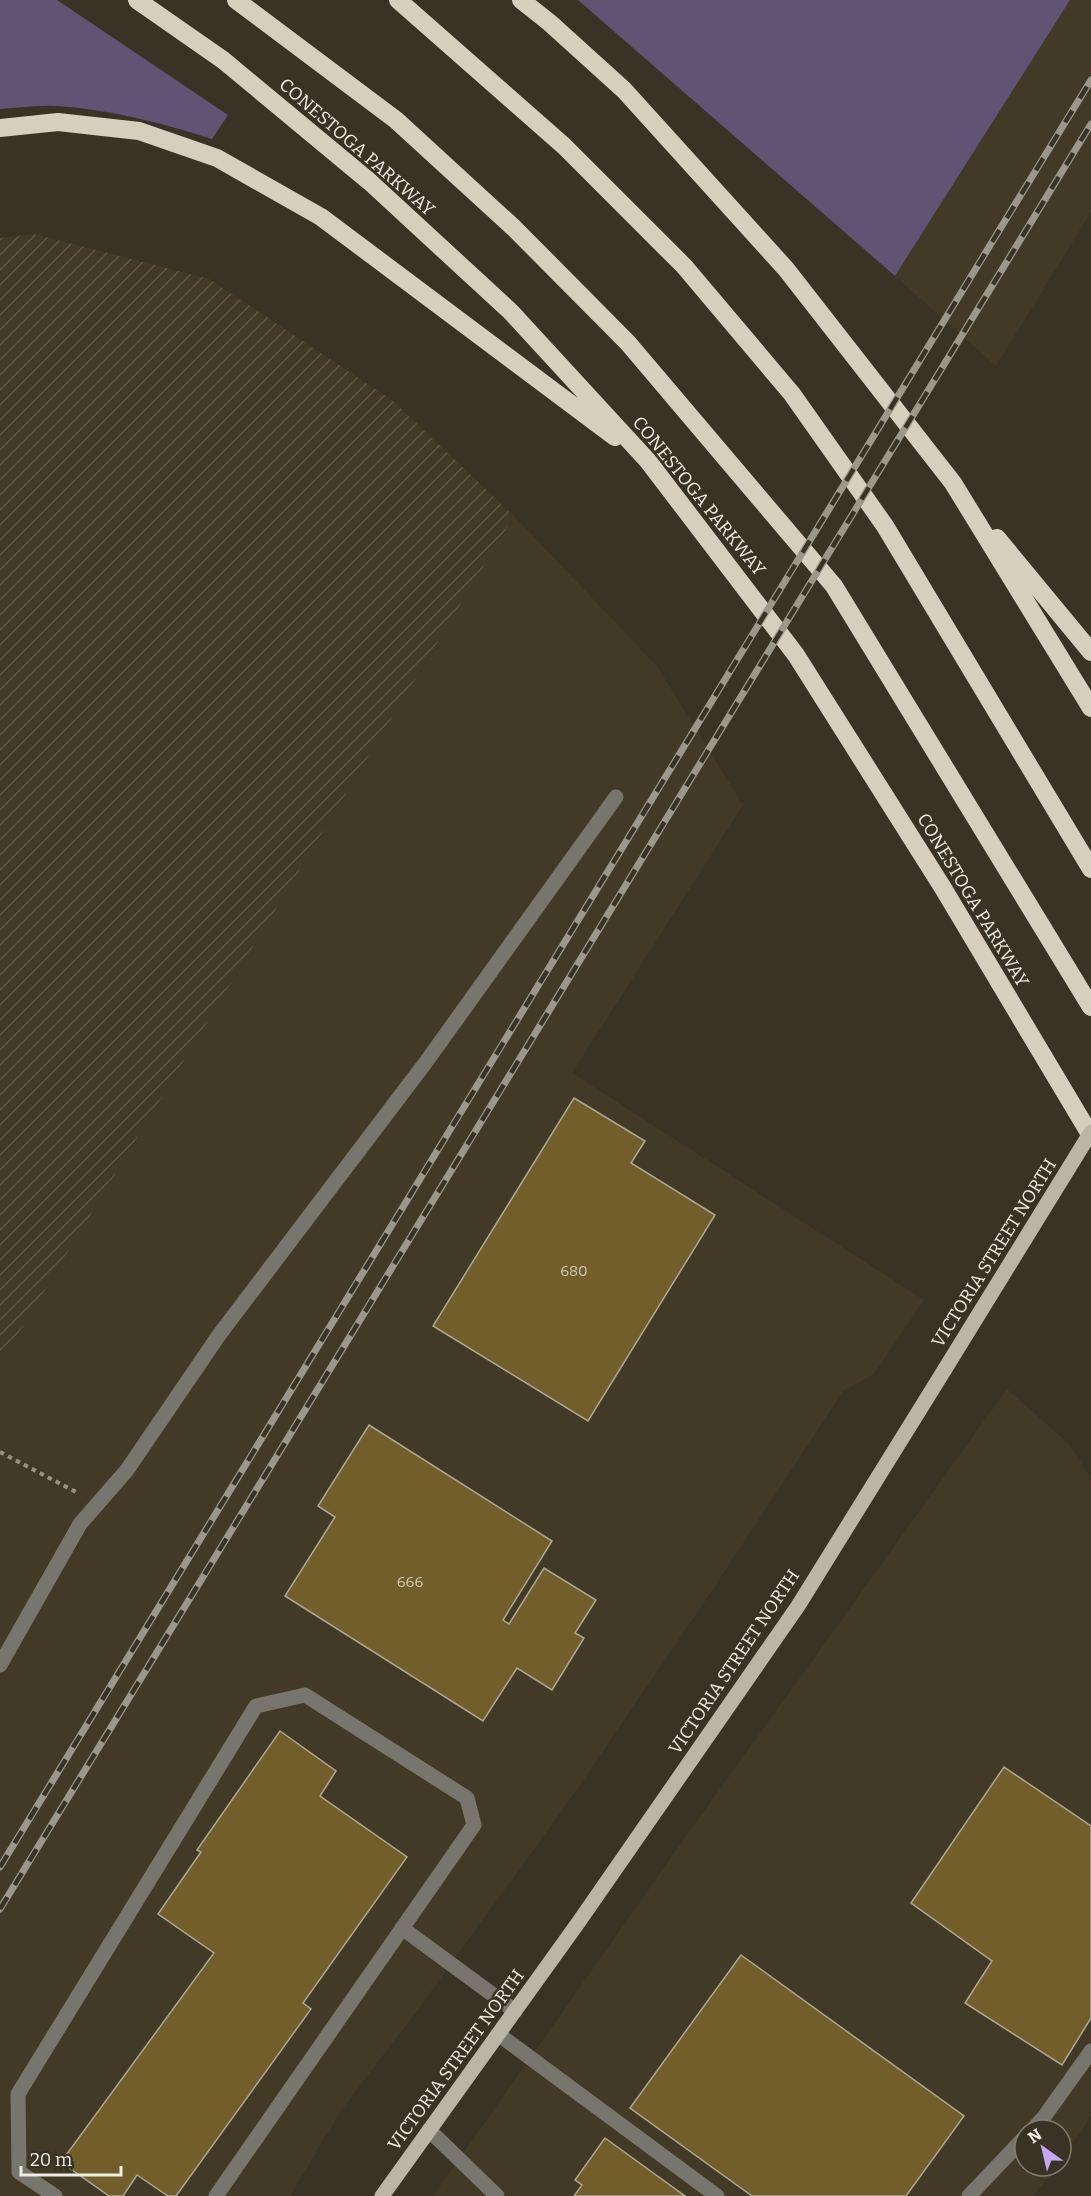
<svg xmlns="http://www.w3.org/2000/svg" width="1091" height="2196" font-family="Bitter,serif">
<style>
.built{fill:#423a26}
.industrial{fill:url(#industrial-furrows)}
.green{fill:#605373}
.building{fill:#715e2b;stroke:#aea797;stroke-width:1.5}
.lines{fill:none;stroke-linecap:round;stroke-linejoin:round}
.path{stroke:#959186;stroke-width:4;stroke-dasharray:4.5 4.5;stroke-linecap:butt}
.minor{stroke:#77756e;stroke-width:15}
.major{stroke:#bbb5a7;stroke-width:15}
.highway{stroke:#d6cfbe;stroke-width:18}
.rail-casing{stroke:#9b978b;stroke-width:7}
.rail{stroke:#383325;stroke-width:4.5;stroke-dasharray:14;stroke-linecap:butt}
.major-bridge{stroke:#bbb5a7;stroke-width:15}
.labels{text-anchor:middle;stroke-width:5;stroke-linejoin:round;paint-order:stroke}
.number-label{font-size:15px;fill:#d0c8b5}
.street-label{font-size:18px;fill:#efece3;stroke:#383325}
</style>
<defs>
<pattern id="industrial-furrows" width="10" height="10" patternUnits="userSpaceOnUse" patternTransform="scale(1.5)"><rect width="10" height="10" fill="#423a26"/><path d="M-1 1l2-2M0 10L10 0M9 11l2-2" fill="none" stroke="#5e5745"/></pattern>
</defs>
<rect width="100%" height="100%" fill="#383325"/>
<path class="built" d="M1070,0h21v212l-95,154 -101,-90z
M514,516l143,150 86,139 -171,268 352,227 -51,75 -29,15 -135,205 -138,203 -149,206 -82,108 -50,84h-290v-832z
M1007,1389l62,55 22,34v637l-6,11 -24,33v-29h-36v36h31l-22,30h-601l249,-354z"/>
<path class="industrial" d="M34,234l175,45 183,121 122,116 -514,848v-1126z"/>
<path class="green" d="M0,0h57l171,115 -16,24c-51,-16 -102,-30 -157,-33 -18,-1 -37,2 -55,3z
M578,0h492l-175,276z"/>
<path class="building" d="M574,1098l71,43 -14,22 84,52 -127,206 -155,-95z
M369,1425l183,116 -49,79 6,4 35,-56 52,32 -21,33 9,5 -32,52 -35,-22 -34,53 -198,-125 50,-79 -17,-11z
M280,1731l56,40 -16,25 87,61 -104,146 8,6 -135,187h-8l-31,-21 -14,21h-14l-48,-34 153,-209 -56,-39 43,-62 -4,-2z
M1004,1767l87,59v192l-29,47 -97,-62 27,-42 -81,-58z
M741,1955l223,161 -58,80h-154l-122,-88z
M605,2138l80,58h-111l8,-11 -7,-5z"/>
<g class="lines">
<path class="path" d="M0,1452l76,40"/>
<path class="minor" d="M0,1665l80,-141 47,-54 92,-135 207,-273 190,-265
M402,1928l113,83
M498,2034l219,162
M429,2130l68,66
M1032,2130l12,-13 47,-66
M55,2196l-36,-24 -1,-78 238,-388 49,-11 162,103 7,27 -258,371
M969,2196l56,-59"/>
<path class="major" d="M382,2196l196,-273 220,-317 147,-237"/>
<path class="highway" d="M137,0l86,60 147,122 141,130 137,149 148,194 147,233 148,248
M236,0l160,120 118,108 114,115 206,243 257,421
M398,0l166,146 120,120 108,128 93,132 206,343
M521,0l29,23 74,67 162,179 167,214 138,225
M0,128l58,-6 81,9 78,27 104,59 294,220
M997,538l94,114"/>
<g class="rail-casing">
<path id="rail" d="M0,1867l1091,-1787
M0,1909l1091,-1785"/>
</g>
<use href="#rail" class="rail"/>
<path class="major-bridge" d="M945,1369l146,-237"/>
</g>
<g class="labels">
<g class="number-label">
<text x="574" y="1276">680</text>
<text x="410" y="1587">666</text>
</g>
<g class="street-label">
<text transform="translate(357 147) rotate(41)" y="6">CONESTOGA PARKWAY</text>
<text transform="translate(699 496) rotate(51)" y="6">CONESTOGA PARKWAY</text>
<text transform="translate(973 900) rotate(59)" y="6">CONESTOGA PARKWAY</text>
<text transform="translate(994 1253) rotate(-58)" y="6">VICTORIA STREET NORTH</text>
<text transform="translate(734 1662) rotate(-56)" y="6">VICTORIA STREET NORTH</text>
<text transform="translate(456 2060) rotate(-54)" y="6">VICTORIA STREET NORTH</text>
</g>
</g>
<g transform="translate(1043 2148) rotate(326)"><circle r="28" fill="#383325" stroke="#817d71" stroke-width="1.5"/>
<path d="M0-4.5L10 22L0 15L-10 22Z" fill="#c5a7f1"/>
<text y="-9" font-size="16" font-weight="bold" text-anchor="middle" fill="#efece3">N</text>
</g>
<path d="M21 2166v9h100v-9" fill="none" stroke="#efece3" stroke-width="3"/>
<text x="30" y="2166" font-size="18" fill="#efece3" stroke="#383325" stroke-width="4.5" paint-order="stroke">20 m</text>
</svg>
